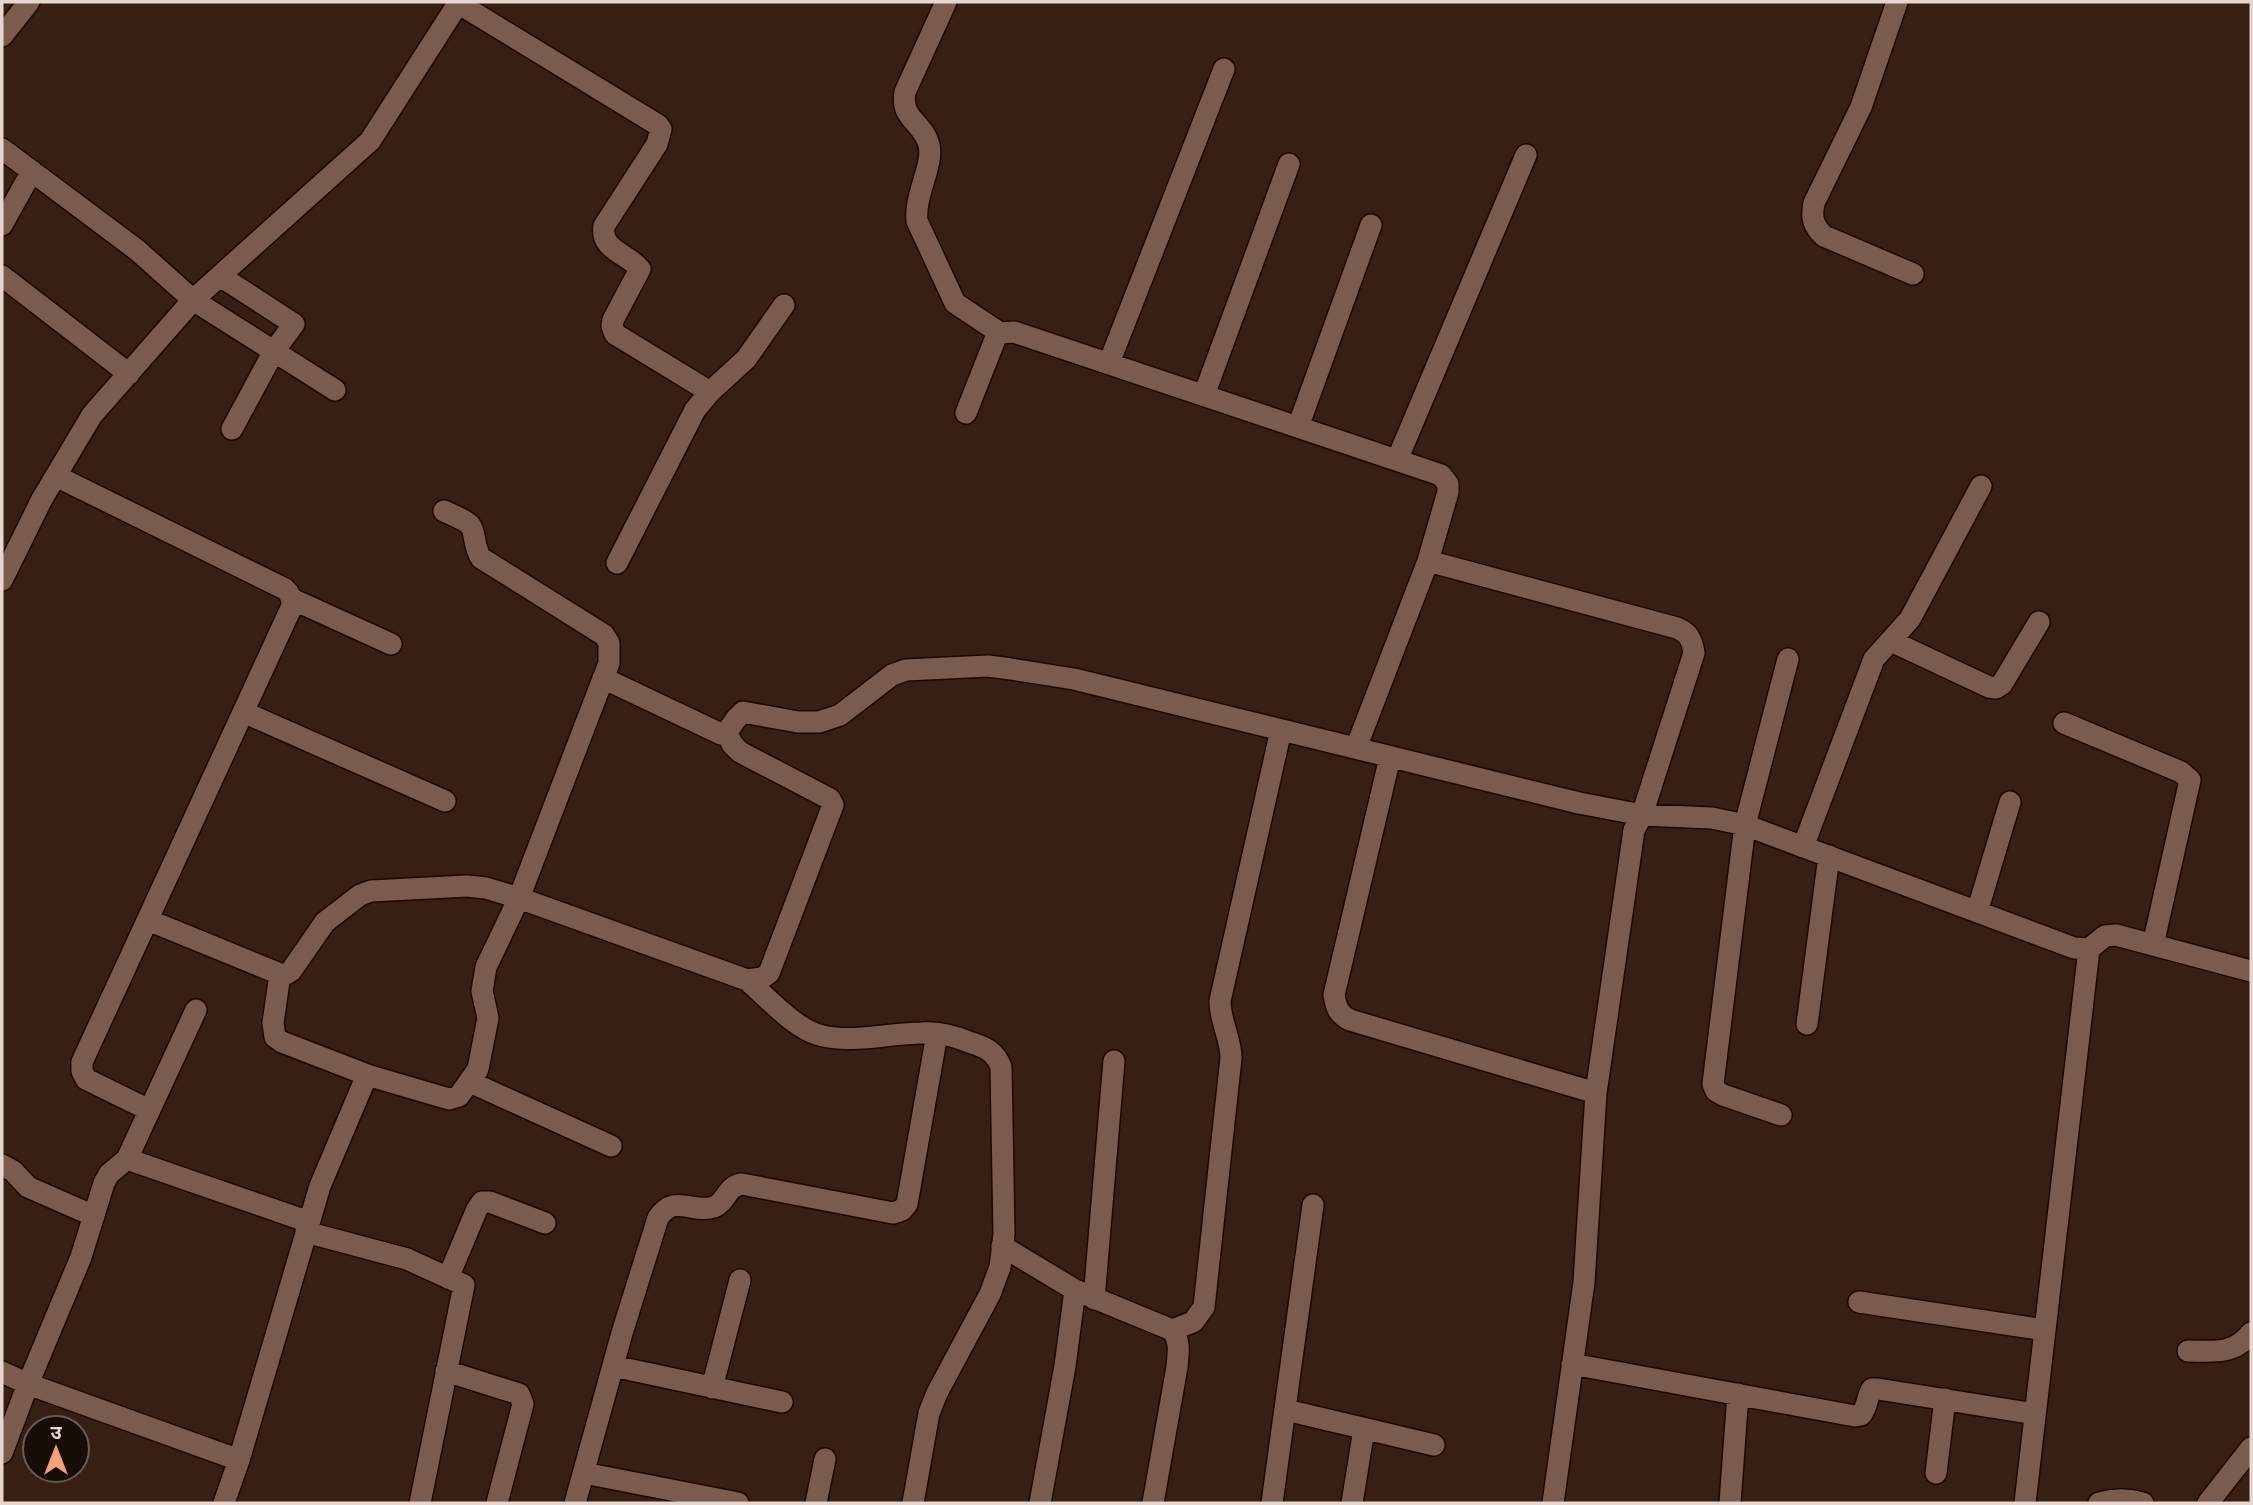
<svg xmlns="http://www.w3.org/2000/svg" width="2253" height="1505" font-family="Roboto,'Noto Sans Devanagari',sans-serif">
<style>
.lines{fill:none;stroke-linecap:round;stroke-linejoin:round}
.minor-casing{stroke:#1e0801;stroke-width:24}
.minor{stroke:#7a5c4f;stroke-width:21}
</style>
<rect width="100%" height="100%" fill="#381f13"/>
<g class="lines">
<g class="minor-casing">
<path id="minor" d="M946,2l-41,90c-5,28 18,29 24,53 5,20 -15,50 -12,76l38,82 45,30
M1897,2l-36,105 -47,96c-3,14 -1,23 10,33l89,38
M458,3l200,122 3,4 -4,15 -53,82c-4,24 23,27 36,43l-27,51 -1,6 3,8 95,58
M2,36l27,-34
M2,149l135,101 56,50 142,90
M2,225l30,-54
M2,276l127,98
M220,276l74,48 -20,27 -42,78
M1109,363l115,-294
M1204,395l85,-231
M966,413l30,-76 4,-4 14,-1 427,143 7,9v8l-20,69 -72,187
M1298,427l73,-202
M1397,460l129,-305
M56,476l229,113c6,5 7,10 7,17l-210,456v9l4,8 63,31
M1428,561l249,67c12,5 15,12 17,25l-52,162 -8,15 -38,263 -12,189 -31,221
M617,563l78,-153 15,-18 36,-33 38,-54
M2,580l40,-81 50,-84 101,-115 177,-159 89,-139
M292,599l99,45
M1891,641l98,46 7,1 6,-4 37,-62
M603,678l118,56 6,-2 9,-13 7,-7 55,10h21l21,-7 52,-40 14,-5 82,-4 23,3 63,10 505,124 63,12 70,3 33,7 329,123 15,1
M243,712l202,89
M2064,723l117,49 9,8 -37,165
M1390,757l-56,238c2,12 4,19 16,25l246,73
M1803,847l71,-188 36,-40 71,-133
M1977,912l33,-110
M148,920l132,54h6l5,-3 34,-49 35,-27 11,-4 96,-5 19,2 33,10 228,82 15,-2 7,-5 64,-168 -3,-6 -90,-47 -8,-8 -5,-12
M280,974l-7,49 2,14 7,5 88,34
M747,980c20,17 47,48 72,55 33,9 70,-2 103,-2 17,-1 32,3 47,9 16,5 26,9 32,25l3,167 -4,33 -10,27 -53,99 -8,20 -16,90
M1807,1024l22,-168
M470,1082l141,64
M1781,1115l-58,-20 -7,-4 -3,-7 32,-259 43,-166
M127,1159l182,63
M2,1165l11,6 15,16 66,29
M306,1232l101,27 57,26 -44,218
M1002,1246l73,44 97,40c9,12 6,23 5,37l-24,136
M448,1278l29,-69 5,-7h8l55,21
M1094,1299l20,-238
M1859,1302l185,28
M1172,1330l21,-8 11,-15 27,-249c0,-20 -11,-36 -11,-57l61,-271
M2188,1351c26,0 46,4 63,-18
M1572,1364l283,52 6,-1c7,-8 5,-17 11,-26h6l157,25
M613,1366l169,36
M446,1371l73,23 4,10 -26,99
M2,1372l26,12 211,76 -15,43
M712,1388l28,-108
M1286,1410l148,35
M2,1453l26,-69 53,-127 23,-74 5,-9 18,-15 69,-149
M239,1460l81,-274 47,-111 82,24 10,-3 19,-27 10,-51 -6,-27 4,-24 33,-69 90,-235v-20l-5,-8 -123,-77c-8,-12 -5,-26 -11,-33 -6,-6 -18,-10 -26,-14
M584,1473l154,30
M1936,1473l9,-74
M575,1503l47,-170 36,-115c17,-25 34,-4 56,-11 13,-5 12,-21 28,-23l151,29 9,-3 5,-6 30,-170
M816,1503l9,-44
M1040,1503l25,-137 10,-76
M1272,1503l41,-298
M1352,1503l12,-74
M1730,1503l8,-109
M2025,1503l64,-554 16,-13 11,-1 135,36
M2099,1503c14,-4 30,-4 44,0
M2208,1503l43,-55"/>
</g>
<use href="#minor" class="minor"/>
</g>
<rect width="2253" height="1505" fill="none" stroke="#e7d5ce" stroke-width="7"/>
<g transform="translate(56 1449)"><circle r="33" fill="#170c07" stroke="#6a5c57" stroke-width="2"/>
<path d="M0-5L12 26L0 18L-12 26Z" fill="#f1a17c"/>
<text y="-10" font-size="19" font-weight="bold" text-anchor="middle" fill="#e7d5ce">उ</text>
</g>
</svg>
